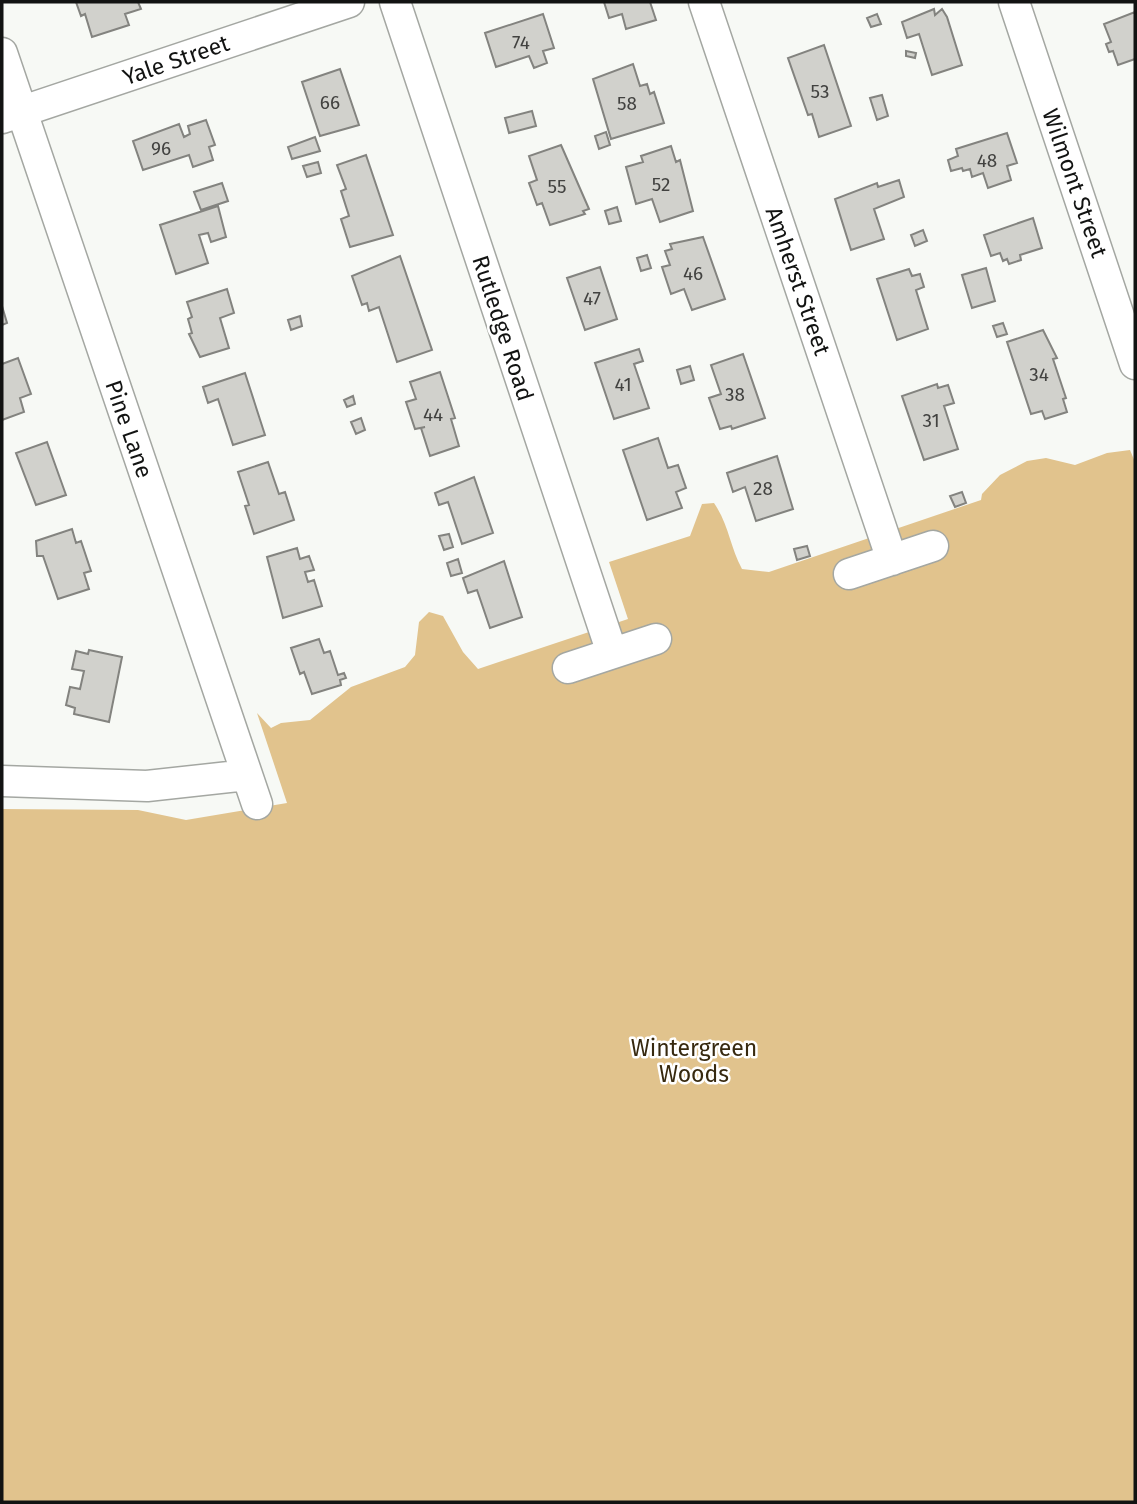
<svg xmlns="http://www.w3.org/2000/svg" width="1137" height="1504" font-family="'Fira Sans',sans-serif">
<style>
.green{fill:#e1c38d}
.building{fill:#d1d1cc;stroke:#83837f;stroke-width:2}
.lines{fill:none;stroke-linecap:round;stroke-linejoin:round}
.street-casing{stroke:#a4a7a2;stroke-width:33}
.street{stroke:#fff;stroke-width:30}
.labels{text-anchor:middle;stroke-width:5;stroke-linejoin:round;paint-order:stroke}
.number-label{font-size:19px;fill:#424240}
.street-label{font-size:23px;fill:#121312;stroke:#fff}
.park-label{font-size:23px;fill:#37290f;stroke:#fff}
</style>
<rect width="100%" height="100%" fill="#f7f9f5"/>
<path class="green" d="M1130,450l5,12v1040h-1133v-693l136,1 48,10 101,-17 -30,-90 14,15 10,-5 29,-3 41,-33 54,-20 10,-12 4,-33 10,-10 14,4 20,36 15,17 150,-50 -19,-57 81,-26 12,-32 12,-1c15,22 16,44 28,66l27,3 212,-72 1,-6 18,-19 27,-14 19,-3 29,7 32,-12z"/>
<path class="building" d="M76,2h62l3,7 -16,5 4,11 -37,12 -7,-23 -4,2z
M604,2h46l6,18 -30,9 -4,-15 -13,4z
M934,9l1,6 7,-6 5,8 15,48 -30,10 -13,-41 -12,4 -5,-16z
M1135,12v47l-17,6 -5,-14 -4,1 -3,-8 5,-2 -7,-18z
M543,14l11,34 -11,3 4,12 -13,5 -5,-12 -33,11 -11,-34z
M877,14l4,10 -10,3 -4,-9z
M824,45l27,81 -32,11 -7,-23 -4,1 -20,-57z
M906,51l10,2 -1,5 -9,-2z
M633,64l7,22 7,-2 3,10 4,-2 10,31 -53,16 -18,-60z
M340,69l19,56 -39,11 -18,-54z
M882,95l6,21 -11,4 -7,-22z
M532,111l4,15 -27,7 -4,-15z
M206,120l9,25 -6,2 4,13 -20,7 -4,-12 -46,15 -10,-29 46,-17 5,13 6,-3 -2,-8z
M606,132l4,13 -11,4 -4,-13z
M1007,133l10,30 -10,3 4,14 -23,8 -5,-15 -11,4 -2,-8 -7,2 -1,-3 -11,3 -3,-11 10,-4 -2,-7z
M315,137l5,14 -28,8 -4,-12z
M561,145l28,64 -6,2 2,3 -35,11 -8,-22 -5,2 -8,-22 8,-3 -8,-24z
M671,146l5,16 4,-2 13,51 -33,11 -8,-23 -16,5 -10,-37 17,-5 -2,-6z
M366,155l27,80 -43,12 -9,-28 8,-3 -8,-25 5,-2 -9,-24z
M318,162l3,11 -14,4 -4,-11z
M899,180l5,17 -30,12 10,30 -33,11 -16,-51 42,-16 1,4z
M222,183l6,18 -27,9 -7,-18z
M218,206l8,31 -15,5 -3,-9 -9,2 9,28 -32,11 -16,-49z
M617,207l4,14 -12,3 -4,-13z
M1033,218l9,30 -22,7 1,5 -12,4 -2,-5 -4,2 -3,-8 -9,3 -7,-21z
M923,230l4,11 -12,5 -4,-11z
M703,237l22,62 -33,11 -8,-21 -13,5 -9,-27 8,-2 -5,-14 7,-2 -2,-5z
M647,255l4,13 -10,3 -4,-13z
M400,256l32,94 -35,12 -18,-55 -10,4 -2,-8 -5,2 -10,-29z
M600,267l17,52 -32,11 -18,-52z
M986,268l9,33 -23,7 -10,-33z
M909,269l3,7 8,-2 4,13 -8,3 12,39 -31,11 -20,-61z
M227,289l7,24 -14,5 9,30 -29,9 -11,-23 3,-1 -4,-14 4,-2 -5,-15z
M2,306l5,17 -5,2z
M300,316l2,10 -11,4 -3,-10z
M1003,323l4,11 -10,3 -4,-11z
M1043,330l14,28 -4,1 13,39 -3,1 4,13 -22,7 -3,-8 -11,3 -24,-72z
M639,349l4,12 -9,3 15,44 -35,11 -19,-56z
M743,354l22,64 -33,11 -1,-3 -11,3 -11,-31 12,-4 -10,-29z
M18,358l13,36 -11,4 4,14 -22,8v-56z
M690,366l4,14 -13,4 -4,-14z
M440,372l15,46 -4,1 8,27 -29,10 -9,-28 4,-1 -10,2 -9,-27 10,-3 -6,-17z
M245,373l20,62 -32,10 -15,-46 -10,4 -5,-16z
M937,384l1,4 10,-3 6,18 -10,3 14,43 -34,11 -22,-64z
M353,396l2,8 -8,3 -3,-7z
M361,418l4,12 -9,4 -5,-12z
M658,438l10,30 10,-3 8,23 -10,4 6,16 -35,12 -24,-70z
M47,442l19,53 -30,10 -20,-52z
M777,456l16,53 -37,12 -11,-34 -12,5 -6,-19z
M268,462l11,32 6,-2 9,28 -40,14 -9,-28 4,-1 -11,-33z
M474,477l19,56 -31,11 -14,-42 -9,3 -4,-12z
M962,492l4,11 -11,4 -5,-11z
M72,529l4,14 5,-2 10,30 -7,2 5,16 -31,10 -15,-43h-6l-1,-15z
M449,534l4,13 -9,3 -5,-14z
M807,546l3,10 -13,4 -3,-11z
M297,548l3,11 9,-3 5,14 -9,2 3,10 6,-2 8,26 -39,12 -16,-61z
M458,559l4,14 -11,3 -4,-13z
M504,561l18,56 -32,11 -13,-38 -9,3 -5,-15z
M319,639l5,14 6,-2 8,24 6,-2 2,5 -6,2 1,5 -29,9 -8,-22 -4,2 -9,-26z
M89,650l33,7 -13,65 -35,-8 1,-6 -9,-3 4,-18 10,2 4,-18 -12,-2 4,-18 12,3z"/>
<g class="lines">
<g class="street-casing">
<path id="street" d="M395,2l217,651
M704,2l188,558
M1014,2l121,362
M2,53l255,751
M2,118l347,-116
M849,574l84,-28
M568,668l88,-29
M2,781l145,5 100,-11"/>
</g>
<use href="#street" class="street"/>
</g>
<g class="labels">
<g class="number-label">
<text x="521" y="49">74</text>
<text x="820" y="98">53</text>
<text x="330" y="109">66</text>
<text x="627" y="110">58</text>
<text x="161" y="155">96</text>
<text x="987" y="167">48</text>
<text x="661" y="191">52</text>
<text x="557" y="193">55</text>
<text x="693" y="280">46</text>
<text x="592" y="305">47</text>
<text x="1039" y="381">34</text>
<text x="623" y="391">41</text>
<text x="735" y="401">38</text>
<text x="433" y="421">44</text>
<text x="931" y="427">31</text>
<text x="763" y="495">28</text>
</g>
<g class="street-label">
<text transform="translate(176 60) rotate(-19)" y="8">Yale Street</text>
<text transform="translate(1075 183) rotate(71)" y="8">Wilmont Street</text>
<text transform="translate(798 281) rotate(71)" y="8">Amherst Street</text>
<text transform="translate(503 328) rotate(72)" y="8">Rutledge Road</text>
<text transform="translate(129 429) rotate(71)" y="8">Pine Lane</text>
</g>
<g class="park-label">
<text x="694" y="1056">Wintergreen<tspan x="694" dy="26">Woods</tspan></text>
</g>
</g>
<rect width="1137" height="1504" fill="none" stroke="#121312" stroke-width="7"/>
</svg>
